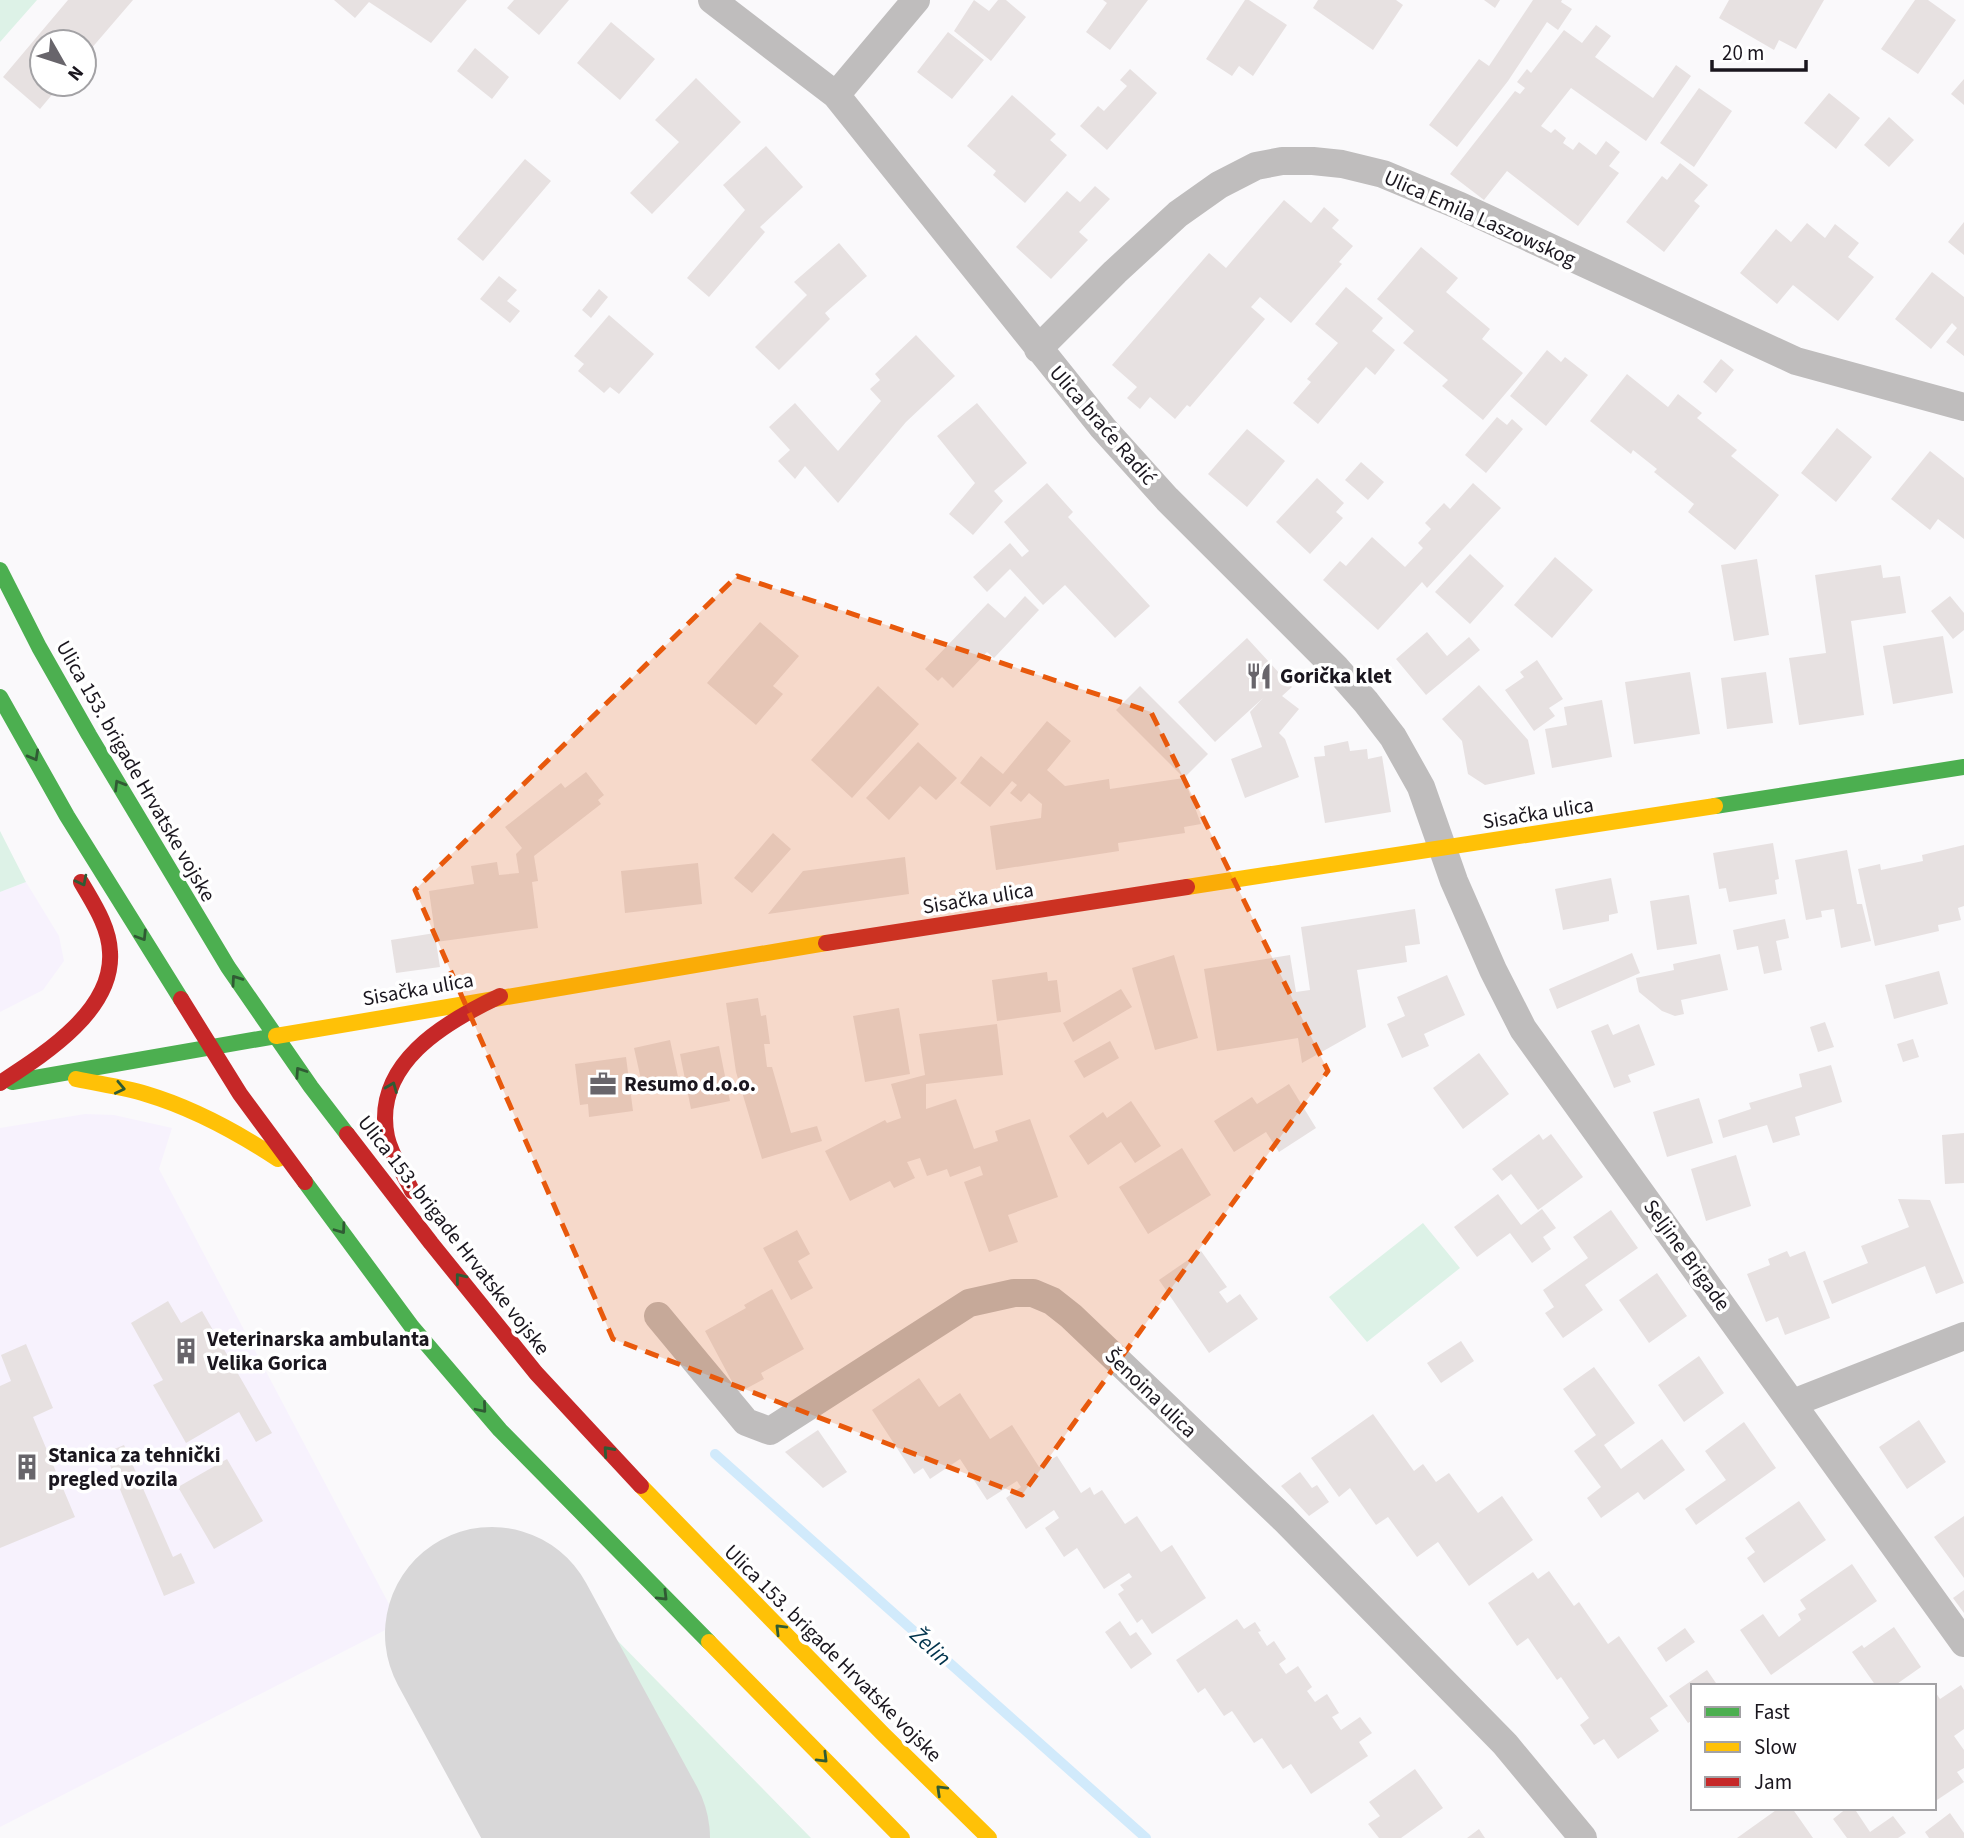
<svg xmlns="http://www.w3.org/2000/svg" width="1964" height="1838" font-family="'Source Sans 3',sans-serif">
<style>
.built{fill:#f7f2fd}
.green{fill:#ddf2e7}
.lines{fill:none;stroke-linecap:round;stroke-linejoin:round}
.stream{stroke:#d1eafb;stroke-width:10}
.runway{stroke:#d8d7d8;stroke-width:214}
.building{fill:#e7e1e1}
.street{stroke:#bfbdbd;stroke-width:28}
.fast{stroke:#4caf50;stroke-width:16}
.slow{stroke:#ffc107;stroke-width:16}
.jam{stroke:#c62828;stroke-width:16}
.oneway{stroke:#305b34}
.marked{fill:#e8590c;fill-opacity:0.2;stroke:#e8590c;stroke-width:5;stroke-dasharray:14 9;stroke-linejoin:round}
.labels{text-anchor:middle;stroke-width:7;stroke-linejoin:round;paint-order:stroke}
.street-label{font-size:21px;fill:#1a161e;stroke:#fff}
.poi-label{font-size:21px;font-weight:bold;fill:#1a161e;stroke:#fff;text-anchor:start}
.water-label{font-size:23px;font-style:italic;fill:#00334c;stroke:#fff}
</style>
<rect width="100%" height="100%" fill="#faf9fb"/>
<path class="built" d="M26,882l33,54 5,25 -21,29 -43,22v-120z
M85,1114l29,1 58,13 -13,41 240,454 -399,204v-699z"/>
<path class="green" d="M0,0h37l-37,42z
M0,831l26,51 -26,10z
M1423,1223l37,45 -93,74 -38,-45z
M541,1575l19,7 251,256h-163l-150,-253 27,-9z"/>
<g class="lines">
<path class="stream" d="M715,1454l431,384"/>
<path class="runway" d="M492,1634l111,204"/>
</g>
<path class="building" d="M68,0h65l-49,57v-15h-42v42h19l-21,25 -37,-32z
M334,0h133l-36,43 -62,-41 -14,16z
M514,0h55l-30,35 -32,-27z
M974,0l15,11 9,-11h8l20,17 -35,44 -37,-30z
M1103,0h45l-38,50 -24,-18 21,-29z
M1245,0h4l38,25 -34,51 -14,-10 -7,10 -26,-17z
M1318,0h78l7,5 -30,45 -60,-42z
M1484,0h16l-5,8z
M1533,0h29l-1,2 11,7 -14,21 -11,-8 -39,59 -51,66 -28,-22 50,-66 10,7z
M1729,0h95l-28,49 -17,-9 -5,10 -55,-32z
M1915,0h13l28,20 -38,54 -37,-25z
M611,22l44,37 -35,41 -43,-37z
M1596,25l15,11 -16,21 58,41 23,-33 15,11 -45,65 -75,-53 -30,38 10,7 4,-4 11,9 -3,5 10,7 6,-8 17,13 10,-14 14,11 -11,14 10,7 -41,53 -71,-55 -23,29 -34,-26 65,-83 5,3 5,-6 -8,-6 10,-13 4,4 33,-43 18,13z
M948,32l36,28 -32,39 -35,-27z
M475,48l34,29 -17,22 -35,-28z
M1130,69l27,24 -50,57 -27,-24 18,-20 6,5 23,-25 -7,-6z
M696,78l45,44 -89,92 -22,-21 49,-51 -24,-22z
M1964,79v26l-13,-11z
M1699,88l33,23 -38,56 -34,-24z
M1829,93l31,25 -24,31 -32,-26z
M1012,95l44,39 -6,6 17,15 -42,48 -32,-28 3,-4 -29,-25z
M1889,117l25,23 -25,27 -25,-22z
M766,146l37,41 -43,40 5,5 -56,65 -22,-19 58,-68 -22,-25z
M525,159l26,22 -68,80 -26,-22z
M1680,163l28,22 -14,16 6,5 -36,46 -38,-30 36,-46 5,4z
M1095,186l15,13 -31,33 9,8 -37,39 -35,-32 51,-56 13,11z
M1284,200l27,23 13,-16 15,13 -7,8 21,18 -14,16 3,2 -51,59 -31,-26 -9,10 14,12 -75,88 -3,-2 -12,14 -25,-22 -10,12 -13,-11 10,-11 -25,-22 97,-112 17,15z
M1964,222v33l-16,-13z
M1807,223l18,15 10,-14 24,19 -11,14 26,20 -36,44 -45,-36 -16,19 -37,-31 36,-44 15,13z
M839,243l28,33 -42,37 5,6 -51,51 -24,-23 52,-52 -13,-13z
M1421,247l37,31 -12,14 44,37 -8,10 41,34 -40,47 -41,-34 6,-6 -45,-37 11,-12 -37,-32z
M1932,272l32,25v59l-18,-14 11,-14 -5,-5 -21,26 -36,-30z
M499,276l18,14 -10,11 13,10 -10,12 -30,-24z
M1346,287l37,31 -11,13 23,19 -20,25 -9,-8 -48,57 -25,-21 18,-21 -4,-3 31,-36 -23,-19z
M599,289l9,8 -17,21 -9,-8z
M609,315l45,39 -35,40 -9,-7 -6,6 -26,-22 6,-7 -10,-8z
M916,335l39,41 -49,46 -68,81 -33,-37 -10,13 -17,-18 12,-11 -21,-23 26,-24 43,48 43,-50 -11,-12 10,-9 -5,-6z
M1547,350l14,12 4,-5 23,18 -42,51 -36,-30z
M1721,359l13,11 -18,23 -13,-11z
M1627,374l41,33 10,-13 24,19 -5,5 40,32 -6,6 48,39 -44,55 -47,-38 6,-8 -40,-32 3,-3 -24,-19 -2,4 -41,-33z
M977,403l50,60 -33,28 9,10 -30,34 -24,-21 26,-31 -38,-47z
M1497,417l10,8 5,-6 11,10 -37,44 -21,-18z
M1837,428l35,29 -36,45 -35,-29z
M1247,429l38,32 -38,46 -39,-33z
M1930,451l34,27v61l-26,-20 -8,11 -39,-31z
M1361,462l23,20 -16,18 -23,-20z
M1317,478l27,25 -8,9 7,6 -33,36 -34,-32z
M1047,483l26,29 -5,5 82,89 -35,32 -50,-53 -22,20 -33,-36 -23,23 -14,-15 37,-34 12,14 7,-6 -25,-29z
M1473,483l28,25 -74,80 -5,-6 -44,48 -55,-50 17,-19 6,5 26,-29 33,30 18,-19 -5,-5 13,-14 -6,-6 19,-20 6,6z
M1470,554l34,32 -34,38 -35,-32z
M1555,557l38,33 -41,48 -38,-33z
M1757,559l12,76 -35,6 -13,-76z
M1881,565l2,13 17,-2 6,37 -55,8 13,94 -65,10 -10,-67 37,-5 -11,-78z
M1025,596l14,14 -45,48 -7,-6 -34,36 -11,-11 -4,4 -13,-12 63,-66 17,15z
M1950,596l14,17v17l-11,9 -22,-28z
M760,622l39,34 -26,30 10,8 -27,31 -49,-42z
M1427,632l20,24 22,-19 11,13 -54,45 -30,-36z
M1943,636l10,57 -60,11 -10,-58z
M1247,638l45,49 -10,9 17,13 -20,24 6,6 14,38 -54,21 -14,-39 31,-12 -12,-35 13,-14 -48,44 -37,-40z
M1537,660l26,39 -14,9 6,8 -21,15 -29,-41 19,-13 -4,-5z
M1690,672l10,62 -66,10 -9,-62z
M1766,672l7,51 -46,6 -6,-51z
M1479,685l49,55 7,34 -50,11 -17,-11 -6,-33 -20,-22z
M878,686l41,38 -67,74 -41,-38z
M1140,686l68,68 -24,24 -68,-68z
M1602,700l10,57 -60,11 -7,-39 22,-4 -3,-18z
M1047,721l24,20 -24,29 18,16 44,-7 1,10 74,-11 17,46 -17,3 1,6 -67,10 1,8 -123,19 -6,-44 51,-8 1,-14 -13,-11 -8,9 -11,-9 7,-8 -5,-4 -22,26 -30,-24 21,-27 22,18z
M1348,741l2,10 17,-2 1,10 14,-3 9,56 -66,11 -11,-66 11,-1 -1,-10z
M918,742l39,36 -21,22 -16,-14 -31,34 -23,-22z
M586,772l18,23 -6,5 3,4 -67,52 4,25 -6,1 6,46 -102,14 4,25 -44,6 -5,-33 44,-7 -6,-42 45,-7 -3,-18 26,-4 2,13 20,-2 -3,-19 6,-6 -17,-21 56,-44 4,5z
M773,833l18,16 -39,44 -18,-15z
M1773,843l6,36 -4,1 2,14 -48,8 -3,-14 -7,1 -6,-36z
M1964,845v61l-6,2 3,12 -23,5 1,6 -64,15 -17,-77 22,-5 1,6 42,-9 -1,-6z
M1847,850l10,54h5l9,37 -30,7 -7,-39 -13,2 1,6 -16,3 -11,-60z
M905,857l4,37 -141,20 35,-43z
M698,863l4,41 -77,9 -4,-42z
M1611,878l7,35 -9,2v6l-46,9 -8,-41z
M1689,895l8,49 -40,6 -7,-49z
M1415,909l5,35 -15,2 2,16 -50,8 9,57 -64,36 -4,-25 -81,13 -13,-82 86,-14 6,37 14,-2 -9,-63z
M1785,919l4,19 -13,3 6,29 -18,4 -6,-28 -21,4 -4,-20z
M1632,953l8,20 -83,36 -8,-20z
M1720,954l8,36 -47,10 3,14 -9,2 -13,-5 -23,-19 -3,-14 38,-8 -1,-6z
M1174,955l24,83 -43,12 -23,-82z
M1939,971l9,33 -54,15 -9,-34z
M1047,972l1,9 9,-1 4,32 -64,9 -5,-41z
M1447,975l18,40 -41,19 5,12 -27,12 -15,-34 18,-8 -8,-19z
M1121,989l11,18 -59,35 -10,-19z
M758,998l3,18 5,-1 4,29h-6l3,23h5l19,66 26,-7 5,15 -60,18 -26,-87 -10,-69z
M899,1008l11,66 -45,8 -12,-66z
M1825,1022l9,25 -16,5 -8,-25z
M997,1024l6,51 -77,9v25l30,-10 18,50 24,-8 -3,-10 35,-12 28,78 -50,18 10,27 -29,10 -25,-70 19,-7 -3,-9 -30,11 -3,-8 -20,7 -7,-18 -13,4 8,16 -21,10 -4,-7 -40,20 -25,-50 60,-31 2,3 14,-5 -10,-34 34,-9 -6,-41z
M1608,1024l5,11 26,-11 16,41 -27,10 3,7 -17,6 -23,-57z
M1913,1039l6,18 -16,5 -6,-18z
M670,1040l10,46 -36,7 -10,-45z
M1110,1041l9,17 -35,20 -10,-17z
M719,1046l11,55 -39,8 -11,-55z
M1479,1053l30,41 -46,35 -30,-41z
M626,1057l7,54 -44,6 -1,-13 -8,1 -5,-41z
M1831,1065l11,37 -47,15 5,18 -27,8 -6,-18 -44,13 -5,-18 33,-11 -2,-6 53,-16 -3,-13z
M1289,1084l27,44 -37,24 -13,-20 -32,20 -20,-31 38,-24 5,7z
M1699,1098l14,45 -46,14 -14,-45z
M1131,1101l30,45 -26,17 -14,-21 -33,23 -19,-29 34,-24 4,6z
M1964,1133v50l-19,1 -3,-49z
M1539,1134l4,6 8,-6 32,43 -45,33 -27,-36 -9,7 -10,-12z
M1182,1148l29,47 -63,39 -29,-47z
M1736,1155l15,51 -45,15 -15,-52z
M1498,1194l23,31 21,-16 14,19 -13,9 8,12 -19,14 -22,-30 -33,24 -23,-30z
M1898,1199l32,1 34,83 -28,11 -11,-28 -93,38 -9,-23 45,-18 -7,-17 48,-19z
M1611,1210l27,38 -53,37 18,25 -40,28 -18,-25 9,-6 -11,-17 45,-32 -15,-21z
M797,1230l13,24 -12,7 15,27 -22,12 -28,-52z
M1201,1251l26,36 -8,5 8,11 13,-9 18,25 -49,34 -50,-73z
M1787,1251l3,6 15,-6 25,67 -45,17 -7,-18 -12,5 -19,-48 23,-9 -2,-6z
M1657,1273l30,43 -38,27 -30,-43z
M772,1289l32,60 -43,24 3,6 -26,14 -33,-62 41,-23 -2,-3z
M168,1301l13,22 21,-12 70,122 -16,9 -17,-30 -53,31 -33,-58 10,-5 -32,-57z
M1461,1341l13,20 -33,22 -14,-20z
M26,1344l27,64 -20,9 42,100 -75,31v-162l11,-5 -10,-26z
M1699,1356l25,37 -40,29 -26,-37z
M1594,1367l41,56 -31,22 17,24 41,-30 23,31 -41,30 -6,-8 -37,26 -14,-20 14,-11 -27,-36 22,-16 -33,-46z
M919,1378l20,29 21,-14 30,46 22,-14 27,42 18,-11 24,37 9,-6 4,8 8,-5 23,34 12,-8 24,36 11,-7 34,53 -54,36 -10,-15 -5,4 -19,-29 6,-4 -4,-5 12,-8 -3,-4 -25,16 -27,-41 -13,9 -19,-29 14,-10 -5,-8 -28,19 -20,-31 15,-11 -4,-6 -30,19 -27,-41 -30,20 -7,-11 -9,6 -42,-64z
M1373,1414l41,57 9,-7 13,18 13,-9 29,40 24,-17 31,44 -64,46 -31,-44 -21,15 -29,-40 -12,8 -26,-37 -11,9 -28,-39z
M1919,1420l27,42 -39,27 -28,-42z
M1744,1422l32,46 -80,57 -11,-16 41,-29 -21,-29z
M818,1430l29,42 -24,16 -38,-36z
M124,1445l49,112 8,-4 14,30 -31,13 -59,-143z
M227,1459l36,62 -49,28 -36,-62z
M1300,1472l12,16 5,-3 12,17 -20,14 -28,-30z
M1799,1501l27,39 -62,43 -17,-25 8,-6 -10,-14z
M1964,1516v62l-30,-41z
M1852,1564l25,37 -106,74 -31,-45 23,-16 16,23 22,-17 -3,-6 8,-5 -6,-9z
M1549,1571l25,35 5,-4 29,42 11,-8 49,70 -18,12 9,13 -41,28 -14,-20 -10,6 -14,-20 9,-7 -28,-41 -4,3 -29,-42 -11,8 -29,-43 45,-31 5,7z
M1964,1590v23l-11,-15z
M1237,1619l7,10 11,-7 6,9 -3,1 9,14 7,-5 12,18 -7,5 7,10 12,-8 14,21 -5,4 8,11 12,-8 12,19 -7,4 9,13 19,-13 12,16 -13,9 9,14 -57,38 -20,-30 -8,5 -21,-31 -8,5 -22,-32 -8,5 -19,-28 -7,5 -22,-33z
M1120,1621l10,15 6,-4 16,22 -21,15 -26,-37z
M1894,1627l27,40 -27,19h-18l-24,-34 10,-7 2,3z
M1685,1628l10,14 -29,20 -9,-14z
M1707,1670l11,16h-25v34l-5,3 -19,-27z
M1961,1685l3,5v39l-10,7 10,14v18l-7,4 7,10 -30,20v-112l6,9z
M1415,1769l28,39 -42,30h-22l-11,-14 12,-8 -11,-14z
M1779,1808h13l21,30h-76z
M1847,1808h7l16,24 23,-16 13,17 -8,5h-51l-14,-19z
M1950,1813l14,20v5h-35l-4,-6z
M1479,1829l6,9h-18z"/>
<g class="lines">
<path class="street" d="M712,0l124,95 267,333 64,71 169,169 30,34 27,35 28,50 33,94 39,89 30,59 441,614
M836,95l80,-95
M1038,349l77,-77 63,-58 41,-29 37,-19 26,-5h31l29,3 41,10 77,32 336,155 168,46
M658,1316l88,106 24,9 199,-128 45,-10h19l19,8 19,15 213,203 221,225 78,94
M1793,1403l171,-67"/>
<path class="fast" d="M0,570l39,77 50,88 139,232 83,120 36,47
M0,697l67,119 114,183
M1715,806l249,-39
M12,1082l264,-46
M305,1182l107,145 88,103 209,212"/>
<path class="slow" d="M1187,887l528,-81
M276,1036l550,-93
M76,1079c23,5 47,8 70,15 47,14 91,38 132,65
M641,1486l242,248 106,104
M709,1642l193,196"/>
<path class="jam" d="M826,943l361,-56
M181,999l59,95 65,88
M0,1083c43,-28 114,-72 110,-131 -1,-26 -17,-49 -29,-70
M347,1134l84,109 105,130 105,113
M412,1191c-8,-18 -21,-35 -25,-54 -15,-73 58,-115 113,-141"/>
</g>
<defs><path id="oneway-chevron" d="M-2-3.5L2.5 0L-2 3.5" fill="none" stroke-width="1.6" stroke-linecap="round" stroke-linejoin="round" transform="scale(1.75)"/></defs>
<g class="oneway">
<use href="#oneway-chevron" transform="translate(34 756) rotate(61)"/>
<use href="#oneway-chevron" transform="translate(119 785) rotate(-121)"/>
<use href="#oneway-chevron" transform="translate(82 881) rotate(63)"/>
<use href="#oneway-chevron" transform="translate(142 936) rotate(58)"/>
<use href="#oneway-chevron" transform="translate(236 980) rotate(-125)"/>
<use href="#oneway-chevron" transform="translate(300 1072) rotate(-124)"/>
<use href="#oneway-chevron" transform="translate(392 1087) rotate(-68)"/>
<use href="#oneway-chevron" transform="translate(120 1088) rotate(12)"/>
<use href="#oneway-chevron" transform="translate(341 1229) rotate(54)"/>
<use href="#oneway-chevron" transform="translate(460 1278) rotate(-129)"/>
<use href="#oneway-chevron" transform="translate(482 1408) rotate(50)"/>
<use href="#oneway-chevron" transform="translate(608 1451) rotate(-132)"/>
<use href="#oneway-chevron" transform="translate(663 1596) rotate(45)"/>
<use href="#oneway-chevron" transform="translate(780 1629) rotate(-135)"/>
<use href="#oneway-chevron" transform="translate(823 1758) rotate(45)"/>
<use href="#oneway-chevron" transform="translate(941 1790) rotate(-136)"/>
</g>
<path class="marked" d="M737,576l414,136 177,359 -306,424 -409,-156 -198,-449z"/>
<defs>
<g id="restaurant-bare" transform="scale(2.1)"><path d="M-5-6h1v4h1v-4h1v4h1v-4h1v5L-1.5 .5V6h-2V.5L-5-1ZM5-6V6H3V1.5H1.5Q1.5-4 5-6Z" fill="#68656b" stroke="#fff" stroke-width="2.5" paint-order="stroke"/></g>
<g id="office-bare" transform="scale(2.1)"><path d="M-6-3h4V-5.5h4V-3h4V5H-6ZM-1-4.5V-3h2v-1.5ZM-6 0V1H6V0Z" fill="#68656b" stroke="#fff" stroke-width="2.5" paint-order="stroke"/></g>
<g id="building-bare" transform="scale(2.1)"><path d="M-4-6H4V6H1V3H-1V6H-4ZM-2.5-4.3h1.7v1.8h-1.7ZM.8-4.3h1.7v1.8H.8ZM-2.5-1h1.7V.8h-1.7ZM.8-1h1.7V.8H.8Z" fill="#68656b" stroke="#fff" stroke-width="2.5" paint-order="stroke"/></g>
</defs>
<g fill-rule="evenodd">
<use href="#restaurant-bare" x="1259" y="676"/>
<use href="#office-bare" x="603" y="1084"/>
<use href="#building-bare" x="186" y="1351"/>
<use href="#building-bare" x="27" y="1467"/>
</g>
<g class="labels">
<g class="street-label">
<text transform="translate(1480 218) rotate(24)" y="7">Ulica Emila Laszowskog</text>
<text transform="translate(1103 425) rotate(49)" y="7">Ulica braće Radić</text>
<text transform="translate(136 771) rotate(60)" y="7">Ulica 153. brigade Hrvatske vojske</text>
<text transform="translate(1538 813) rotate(-9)" y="7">Sisačka ulica</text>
<text transform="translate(978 898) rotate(-9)" y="7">Sisačka ulica</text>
<text transform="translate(418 989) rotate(-10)" y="7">Sisačka ulica</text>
<text transform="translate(454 1235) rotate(52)" y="7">Ulica 153. brigade Hrvatske vojske</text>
<text transform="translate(1687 1255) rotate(54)" y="7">Seljine Brigade</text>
<text transform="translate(1151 1393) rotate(44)" y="7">Šenoina ulica</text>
<text transform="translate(833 1653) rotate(45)" y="7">Ulica 153. brigade Hrvatske vojske</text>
</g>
<g class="poi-label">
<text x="1280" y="683">Gorička klet</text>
<text x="624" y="1091">Resumo d.o.o.</text>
<text x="207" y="1346">Veterinarska ambulanta<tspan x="207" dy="24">Velika Gorica</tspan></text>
<text x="48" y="1462">Stanica za tehnički<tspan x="48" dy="24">pregled vozila</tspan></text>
</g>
<g class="water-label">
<text transform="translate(931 1646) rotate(42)" y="8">Želin</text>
</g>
</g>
<rect x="1691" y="1684" width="245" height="126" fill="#ffffff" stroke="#a3a2a5" stroke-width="2"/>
<rect x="1705" y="1707" width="35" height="10" fill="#4caf50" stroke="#a3a2a5" stroke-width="2"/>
<text x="1754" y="1719" font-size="21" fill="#1a161e">Fast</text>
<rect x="1705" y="1742" width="35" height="10" fill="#ffc107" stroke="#a3a2a5" stroke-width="2"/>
<text x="1754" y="1754" font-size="21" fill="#1a161e">Slow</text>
<rect x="1705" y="1777" width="35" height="10" fill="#c62828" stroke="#a3a2a5" stroke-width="2"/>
<text x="1754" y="1789" font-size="21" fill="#1a161e">Jam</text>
<g transform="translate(63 63) rotate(129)"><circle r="33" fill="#ffffff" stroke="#a3a2a5" stroke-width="2"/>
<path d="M0-5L12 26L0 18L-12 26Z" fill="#68656b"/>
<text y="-10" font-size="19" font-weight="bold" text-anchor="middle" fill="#1a161e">N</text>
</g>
<path d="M1712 60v10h94v-10" fill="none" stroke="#1a161e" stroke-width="3.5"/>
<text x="1722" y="60" font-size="21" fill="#1a161e" stroke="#ffffff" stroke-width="5" paint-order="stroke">20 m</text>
</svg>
